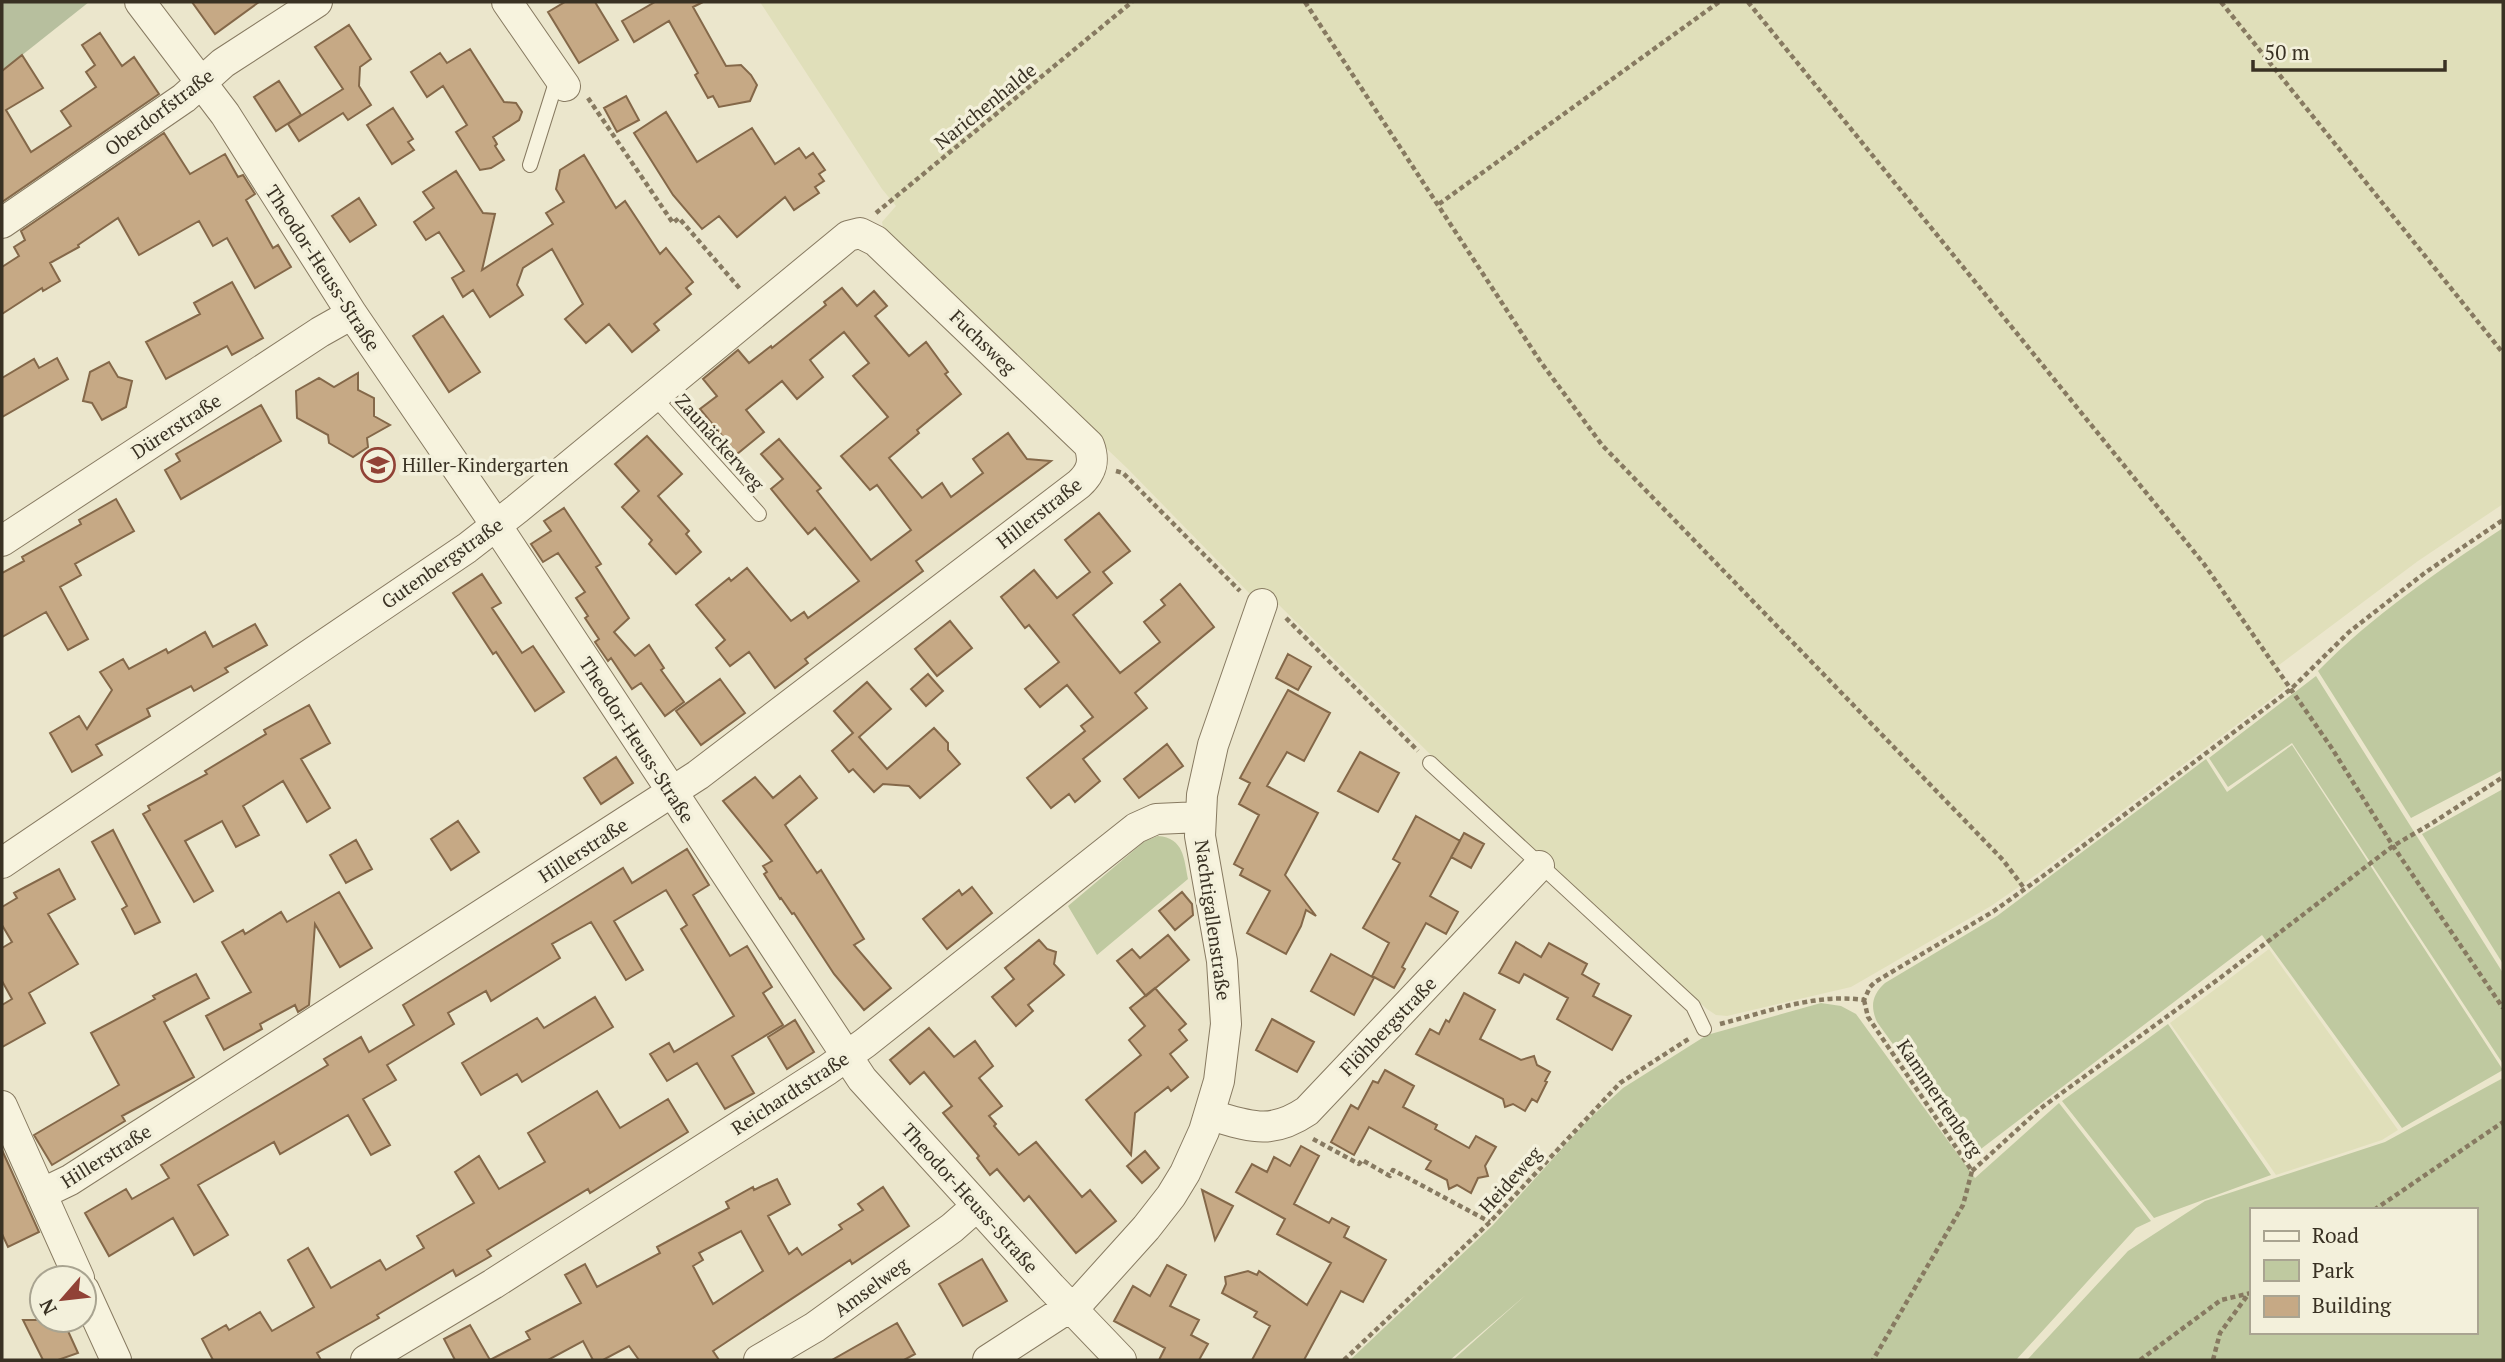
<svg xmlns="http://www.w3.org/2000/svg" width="2505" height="1362" font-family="'PT Serif',serif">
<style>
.farmland{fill:#e0dfba}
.green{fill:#bfc9a0;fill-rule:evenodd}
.cemetery{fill:#b7bf9e}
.building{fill:#c6a985;stroke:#846849;stroke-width:2;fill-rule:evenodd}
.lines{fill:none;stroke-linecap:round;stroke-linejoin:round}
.lane-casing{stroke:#877a61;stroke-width:16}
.street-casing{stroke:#877a61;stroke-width:32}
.path{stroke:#877a61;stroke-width:4.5;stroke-dasharray:5 3.5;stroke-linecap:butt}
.lane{stroke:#f7f3de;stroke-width:14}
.street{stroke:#f7f3de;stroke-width:30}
.labels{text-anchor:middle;stroke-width:7;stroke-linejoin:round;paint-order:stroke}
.street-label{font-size:19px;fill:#393123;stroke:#f3f0db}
.poi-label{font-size:19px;fill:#393123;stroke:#f3f0db;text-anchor:start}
</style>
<rect width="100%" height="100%" fill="#ebe6cc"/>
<path class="farmland" d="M760,2h1743v502l-85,57 -143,107 12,19 -247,185 -49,34 -140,81 -124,29 -11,-1 -9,-6 -164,-147 -108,-103 -156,-154 -28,-10 -123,-126 -243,-231 -3,-16 14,-16 -14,-17z
M2269,949l129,181 -16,10 -106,35 -106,-152z"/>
<path class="green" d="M2503,528v242l-92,48 -93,-147c55,-56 120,-100 185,-143z
M2316,676l187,297v91l-211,-321 -64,44 -19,-29z
M2292,745l211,325 -101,58 -140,-193 -289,220 -96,-133c-7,-16 -5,-27 8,-39l112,-67 209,-157 21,33z
M2503,789v175l-81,-130z
M1158,836c26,2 26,23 30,43l-91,76 -29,-49 77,-65z
M1821,1003l20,3 15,8 119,164 84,-75 92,118 -15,7 -120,132h-563l75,-67 -78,67h-100l143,-135 95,-105 35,-32 84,-53z
M2168,1024l103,151 -117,43 -92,-117z
M2503,1078v282h-476l101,-109 77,-50 180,-59zM2251,1210h224v122h-224z"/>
<path class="cemetery" d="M2,2h87l-87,69z"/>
<path class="building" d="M192,2h67l-44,32z
M565,2h30l23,38 -39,23 -31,-51z
M655,2h48l-10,5 33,59 15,-1 10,10 6,10 -7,16 -31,6 -6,-11 -5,2 -13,-23 3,-2 -29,-52 -35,21 -12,-21z
M349,25l22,34 -11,8 -1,19 12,19 -23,15 -5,-7 -44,28 -11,-17 55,-35 -28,-42z
M100,33l22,33 12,-9 25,37 -157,108v-131l20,-16 21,33 -37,22 25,42 40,-26 -10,-15 35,-24 -10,-15 9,-7 -13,-20z
M470,49l34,53 12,1 6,9 -3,8 -26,17 4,7 -2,2 9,14 -13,8 -11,2 -24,-38 11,-7 -24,-39 -16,11 -16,-25 29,-19 7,10z
M279,81l22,34 -25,16 -22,-34z
M626,96l13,24 -22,12 -13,-24z
M393,108l20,31 -5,3 6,8 -22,14 -25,-39z
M666,112l31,50 55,-34 23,36 24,-16 7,10 7,-5 12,17 -6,4 5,7 -9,6 4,6 -25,17 -9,-13 -48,40 -18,-21 -17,13 -29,-34 -39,-62z
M164,133l26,41 35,-20 13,23 5,-2 12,19 -9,6 27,48 5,-3 13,22 -36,21 -28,-50 -14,8 -14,-25 -60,34 -21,-37 -40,27 1,2 -29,16 10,18 -17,10 -1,-3 -40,26v-47l17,-11 -5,-9 11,-7 -4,-9z
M584,155l32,53 9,-7 35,53 6,-6 27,34 -7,6 5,6 -37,30 5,6 -27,22 -23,-28 -23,19 -21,-24 18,-15 -31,-55 -29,19 -6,17 6,10 -33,22 -17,-27 -10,7 -11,-19 12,-7 -25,-39 -13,8 -12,-18 20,-14 -11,-16 33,-21 27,42 12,1 -13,56 71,-46 -7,-11 18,-11 -8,-13 4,-19z
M359,198l17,27 -26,17 -18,-26z
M232,282l31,56 -31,17 -5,-9 -61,33 -20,-37 54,-28 -6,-11z
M842,288l15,18 17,-15 13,15 -12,10 34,40 17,-14 22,30 -3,2 16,20 -44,36 2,3 -30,25 33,40 20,-15 9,14 32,-24 -10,-14 35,-26 19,26 24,2 -135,100 7,10 -118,88 3,4 -33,25 -26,-36 -19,14 -14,-18 9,-8 -29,-35 33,-27 2,3 16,-13 44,53 13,-9 4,6 51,-37 -44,-53 -7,6 -37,-45 12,-10 -22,-25 18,-15 42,49 -4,3 54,69 40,-30 -34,-45 -7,5 -29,-34 47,-39 -35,-41 16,-13 -25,-31 -34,28 13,17 -26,22 -15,-18 -36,29 18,22 -27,22 -37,-45 17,-13 -14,-17 35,-29 11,13 22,-17 1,2 54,-43 -2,-3z
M443,316l37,56 -31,20 -36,-56z
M57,358l11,21 -66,38v-39l32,-19 5,9z
M109,362l9,15 14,4 -6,26 -24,13 -10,-17 -9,-2 7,-29z
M358,373v17l16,8v18l16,9 -23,13 1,9 -15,10 -24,-14 -1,-8 -31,-17 -1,-27 23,-13 15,9z
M261,405l20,36 -100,58 -16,-29 15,-9 -4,-7z
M647,436l35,38 -24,22 31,35 -3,3 15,18 -25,22 -27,-30 3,-4 -30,-33 17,-16 -24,-27z
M116,499l18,32 -59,33 6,11 -21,12 28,52 -20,11 -22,-38 -44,25v-64l22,-12 -2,-4 59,-33 -2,-4z
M564,508l37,56 -5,3 33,51 -15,14 21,24 14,-11 15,23 -3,2 23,32 -19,14 -24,-33 -9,6 -21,-31 -3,3 -13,-19 4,-3 -14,-21 3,-2 -12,-18 9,-6 -27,-39 -15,9 -12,-18 20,-13 -7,-10z
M1099,513l31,38 -27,21 9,11 -39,32 47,58 40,-31 -16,-20 21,-17 -4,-5 19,-16 34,43 -79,66 12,15 -64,51 17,22 -25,21 -6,-8 -18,14 -24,-30 58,-47 -4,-5 12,-9 -26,-32 -27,22 -15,-18 34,-27 -30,-37 -4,3 -24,-31 33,-27 23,28 33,-26 -25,-32z
M482,574l19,29 -9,5 30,45 11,-7 31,46 -29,19 -39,-59 -3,2 -40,-61z
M950,621l22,27 -35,28 -22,-27z
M255,624l12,21 -42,23 3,4 -34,19 -3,-5 -44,23 3,7 -54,29 6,10 -30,17 -22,-39 29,-17 8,13 25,-39 -12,-18 23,-13 6,10 37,-20 2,4 37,-21 8,15z
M1288,654l23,13 -13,23 -22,-12z
M928,674l15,17 -17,15 -15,-17z
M720,679l25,34 -44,32 -25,-34z
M867,682l24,27 -32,28 28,32 47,-41 14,15v7l12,14 -40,34 -11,-12 -26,-2 -9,8 -21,-23 -4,3 -17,-21 21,-18 -19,-22z
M1288,690l42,23 -26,48 -17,-9 -20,34 51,27 -33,62 31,41 -10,-6 -5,16 -15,28 -39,-21 23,-42 -30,-16 3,-6 -9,-5 25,-49 -20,-11 11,-21 -10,-5z
M309,705l21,38 -29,16 29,49 -23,14 -24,-41 -40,25 16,29 -23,12 -14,-26 -37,20 28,50 -19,11 -51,-88 7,-4 -2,-4 59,-32 -2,-3 61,-37 -2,-4z
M1167,744l16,22 -44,32 -15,-19z
M1360,752l39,21 -21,39 -40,-21z
M616,757l17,26 -32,21 -17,-26z
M800,776l17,22 -32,27 32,48 4,-3 43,69 -10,6 37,43 -27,22 -30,-36 -40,-61 -2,1 -11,-16 -1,1 -16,-25 3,-2 -4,-6 9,-5 -49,-60 32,-24 18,21z
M1416,816l44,25 -30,55 28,16 -12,22 -20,-11 -24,44 3,2 -11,19 -22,-12 17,-33 -26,-15 37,-65 -7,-4z
M458,821l21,31 -28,18 -20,-31z
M113,830l47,92 -25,12 -13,-25 5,-3 -35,-64z
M1464,833l20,11 -13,24 -20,-11z
M356,840l16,29 -26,14 -16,-28z
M687,849l22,36 -16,10 37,61 17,-10 25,41 -9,6 20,32 -51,31 22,37 -29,16 -28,-46 -30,18 -17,-27 19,-11 5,9 60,-36 -53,-87 6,-4 -21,-35 -52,31 29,49 -17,10 -35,-58 -39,22 8,14 -69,43 -5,-10 -38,22 6,11 -67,41 9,15 -33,19 27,46 -19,10 -23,-40 -68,39 -6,-12 -76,43 30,50 -34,20 -21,-37 -64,38 -24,-43 41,-24 6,10 37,-21 -8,-13 167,-100 -4,-6 37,-22 8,15 45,-27 -11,-20 183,-114 37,-23 9,15z
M59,869l16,30 -27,15 30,50 -49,29 16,30 -43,24v-42l10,-6 -10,-18v-33l10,-6 -10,-17v-18l15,-9 -3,-5z
M972,887l20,26 -45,36 -24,-30 36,-29 3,5z
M339,892l33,56 -32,19 -25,-43 -6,81 -11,7 -3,-7 -35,19 2,5 -38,21 -18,-34 45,-24 -29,-50 21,-12 2,4 36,-22 6,10z
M1182,892l10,12 1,11 -18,15 -16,-19z
M1168,935l21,25 -43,36 -29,-35 15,-12 8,9z
M1039,940l8,9 9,3 -2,12 10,11 -36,30 5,6 -17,15 -24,-29 22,-18 -9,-11z
M1516,942l25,15 8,-14 38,21 -5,10 17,10 -6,12 38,20 -19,34 -55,-31 11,-21 -44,-24 -5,9 -20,-10z
M1331,954l43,24 -20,37 -43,-24z
M196,974l13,24 -45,24 30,55 -72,39 3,5 -73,44 -18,-30 85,-50 -28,-52 64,-34 -2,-3z
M1155,988l31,36 -7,6 8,10 -17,14 18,23 -17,14 -3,-4 -33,26 -4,42 -45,-55 55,-45 -12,-15 16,-14 -15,-18z
M1464,993l31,17 -15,29 41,21 13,-4 3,9 13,7 -5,9 2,1 -10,20 -5,-3 -7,12 -12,-7 -8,3 -2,-8 -87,-45 14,-25 9,5 7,-14 3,2z
M595,997l18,30 -91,55 -5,-8 -36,21 -19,-32 75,-45 7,10z
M1272,1019l42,23 -17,30 -41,-22z
M795,1020l19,32 -27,17 -19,-32z
M929,1028l25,29 21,-16 18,25 -14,12 23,28 -13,10 7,8 -2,2 25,29 17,-13 46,55 8,-7 26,31 -40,32 -47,-57 -5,5 -27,-32 -7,6 -13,-17 2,-2 -36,-43 9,-7 -28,-34 -14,12 -20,-24z
M1385,1070l29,16 -11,21 34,18 -2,4 34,19 7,-12 20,11 -11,19 3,10 -10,2 -7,15 -14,-8 -8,4 -2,-9 -21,-11 5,-8 -62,-34 -15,28 -23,-13 20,-37 7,4 15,-28 5,2z
M597,1091l23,37 48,-29 20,33 -98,61 -2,-4 -101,61 4,6 -35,20 -3,-6 -76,45 2,3 -62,35 4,7h-108l-11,-21 24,-14 3,5 31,-18 12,19 42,-24 -26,-47 20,-12 23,40 49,-28 6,10 38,-22 -7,-12 57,-33 -19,-31 24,-16 20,33 46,-27 -17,-29z
M1301,1146l18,10 -25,48 35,19 3,-5 17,9 -5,10 42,23 -23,42 -22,-11 -37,69h-52l18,-34 -16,-9 3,-5 -35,-19 4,-9 -1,-7 23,-6 9,4 2,-4 48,34 24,-42 -54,-29 8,-15 -49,-27 16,-28 15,8 7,-15 16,9z
M2,1150l37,82 -31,15 -6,-13z
M1145,1151l14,17 -17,15 -15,-17z
M777,1179l13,25 -22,12 21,38 8,-6 5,7 40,-26 -3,-4 24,-15 -5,-6 25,-17 26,39 -57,38 -2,-4 -137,91 6,9h-80l-10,-14 -26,14h-10l-10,-19 -35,19h-93l-11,-21 26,-14 20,35 40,-21 -4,-7 55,-29 -16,-28 20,-11 12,23 63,-34 -3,-6 72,-39 -3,-6 27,-15 1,3zM741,1231l22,40 -50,33 -20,-38 10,-6 -4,-7z
M1202,1190l31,16 -18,34z
M982,1259l25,42 -44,25 -24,-42z
M1167,1265l19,10 -16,31 29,14 -8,15 17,9 -9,16h-40l6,-12 -51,-27 19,-35 17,10z
M23,1320h40l15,33 -20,7h-15z
M897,1323l18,31 -11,6h-72z"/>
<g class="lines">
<g class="lane-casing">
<path id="lane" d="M530,165l28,-89
M653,396l106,118
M1430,763l263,243 11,23"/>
</g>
<g class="street-casing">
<path id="street" d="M140,2l85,112 127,200 144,211 366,554 189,208 70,73
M507,2l58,84
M2,223l182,-125 39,-35 94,-61
M2,541l318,-209 32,-18
M2,863l465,-315 50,-39 331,-273 12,-3 16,8 213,204c6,16 3,27 -10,39l-381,291 -628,405 -29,14
M2,1106l77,172
M1210,1115c39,11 60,21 97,-4l232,-245
M84,1290l32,70
M366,1360l127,-76 334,-214 38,-27 271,-215 20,-9 44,-2
M759,1360l56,-33 137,-99 25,-22
M988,1360l94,-61 64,-71 25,-32 14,-23 19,-42 15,-50 7,-57 -4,-63 -22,-125 2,-41 11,-50 49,-141"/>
</g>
<path class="path" d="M1305,2l235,359 62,84 401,415 21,28
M1748,2l456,562 127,183 62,99 110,162
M2221,2l282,351
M588,98l85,125 6,-5 62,72
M1439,204l280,-202
M876,213l256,-211
M1116,471l7,2 117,118
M1286,618l132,133
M1864,1000l4,17 104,154 -9,34 -90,155
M1720,1024c47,-12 95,-31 144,-24l6,-13 5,-5 119,-71 49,-35 248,-187 58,-57 77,-60 77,-52
M1313,1139l46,25 3,-4 28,16 3,-6 97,52
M1972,1171l69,-63 179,-130 173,-132 41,-24 69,-45
M2374,1210l129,-88
M1344,1360l146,-138 130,-139 70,-45
M2140,1360l81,-60 30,-7
M2213,1360l7,-27 27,-37"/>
<use href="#lane" class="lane"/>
<use href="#street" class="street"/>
</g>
<defs>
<g id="school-ring" transform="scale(1.75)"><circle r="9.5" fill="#f3f0db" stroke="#914236" stroke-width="1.5"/><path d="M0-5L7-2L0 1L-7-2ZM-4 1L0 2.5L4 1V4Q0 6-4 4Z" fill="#914236"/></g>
</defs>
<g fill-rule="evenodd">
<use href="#school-ring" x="378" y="465"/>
</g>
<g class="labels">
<g class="street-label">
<text transform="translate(985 106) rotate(-39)" y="7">Narichenhalde</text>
<text transform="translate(159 112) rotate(-37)" y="7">Oberdorfstraße</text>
<text transform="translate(323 268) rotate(57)" y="7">Theodor-Heuss-Straße</text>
<text transform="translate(983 342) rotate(44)" y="7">Fuchsweg</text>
<text transform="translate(176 426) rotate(-33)" y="7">Dürerstraße</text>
<text transform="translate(720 442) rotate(48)" y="7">Zaunäckerweg</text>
<text transform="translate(1039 513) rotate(-38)" y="7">Hillerstraße</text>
<text transform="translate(442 563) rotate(-35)" y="7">Gutenbergstraße</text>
<text transform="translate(637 740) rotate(57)" y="7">Theodor-Heuss-Straße</text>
<text transform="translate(583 850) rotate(-33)" y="7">Hillerstraße</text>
<text transform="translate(1213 920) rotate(82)" y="7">Nachtigallenstraße</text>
<text transform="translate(1388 1026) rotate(-46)" y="7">Flöhbergstraße</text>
<text transform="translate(790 1093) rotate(-33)" y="7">Reichardtstraße</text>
<text transform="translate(1940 1098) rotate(56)" y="7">Kammertenberg</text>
<text transform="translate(106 1156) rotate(-32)" y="7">Hillerstraße</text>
<text transform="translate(1510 1180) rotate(-48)" y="7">Heideweg</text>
<text transform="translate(970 1198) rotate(48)" y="7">Theodor-Heuss-Straße</text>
<text transform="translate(871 1287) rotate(-36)" y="7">Amselweg</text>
</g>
<g class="poi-label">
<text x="402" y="472">Hiller-Kindergarten</text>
</g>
</g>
<rect width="2505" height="1362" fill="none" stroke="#393123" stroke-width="7"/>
<rect x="2250" y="1208" width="228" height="126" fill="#f3f0db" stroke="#a9a491" stroke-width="2"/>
<rect x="2264" y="1231" width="35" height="10" fill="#f7f3de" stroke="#a9a491" stroke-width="2"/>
<text x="2312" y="1243" font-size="21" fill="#393123">Road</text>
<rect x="2264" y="1260" width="35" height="21" fill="#bfc9a0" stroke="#a9a491" stroke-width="2"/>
<text x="2312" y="1278" font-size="21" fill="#393123">Park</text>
<rect x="2264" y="1296" width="35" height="21" fill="#c6a985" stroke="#a9a491" stroke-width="2"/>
<text x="2312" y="1313" font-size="21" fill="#393123">Building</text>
<g transform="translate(63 1299) rotate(242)"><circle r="33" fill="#f3f0db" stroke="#a9a491" stroke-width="2"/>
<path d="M0-5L12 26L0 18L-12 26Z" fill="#914236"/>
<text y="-10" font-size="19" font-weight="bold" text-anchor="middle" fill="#393123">N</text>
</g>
<path d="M2253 60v10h192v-10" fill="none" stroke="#393123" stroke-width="3.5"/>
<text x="2264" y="60" font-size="21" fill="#393123" stroke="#f3f0db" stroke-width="5" paint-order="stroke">50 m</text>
</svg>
